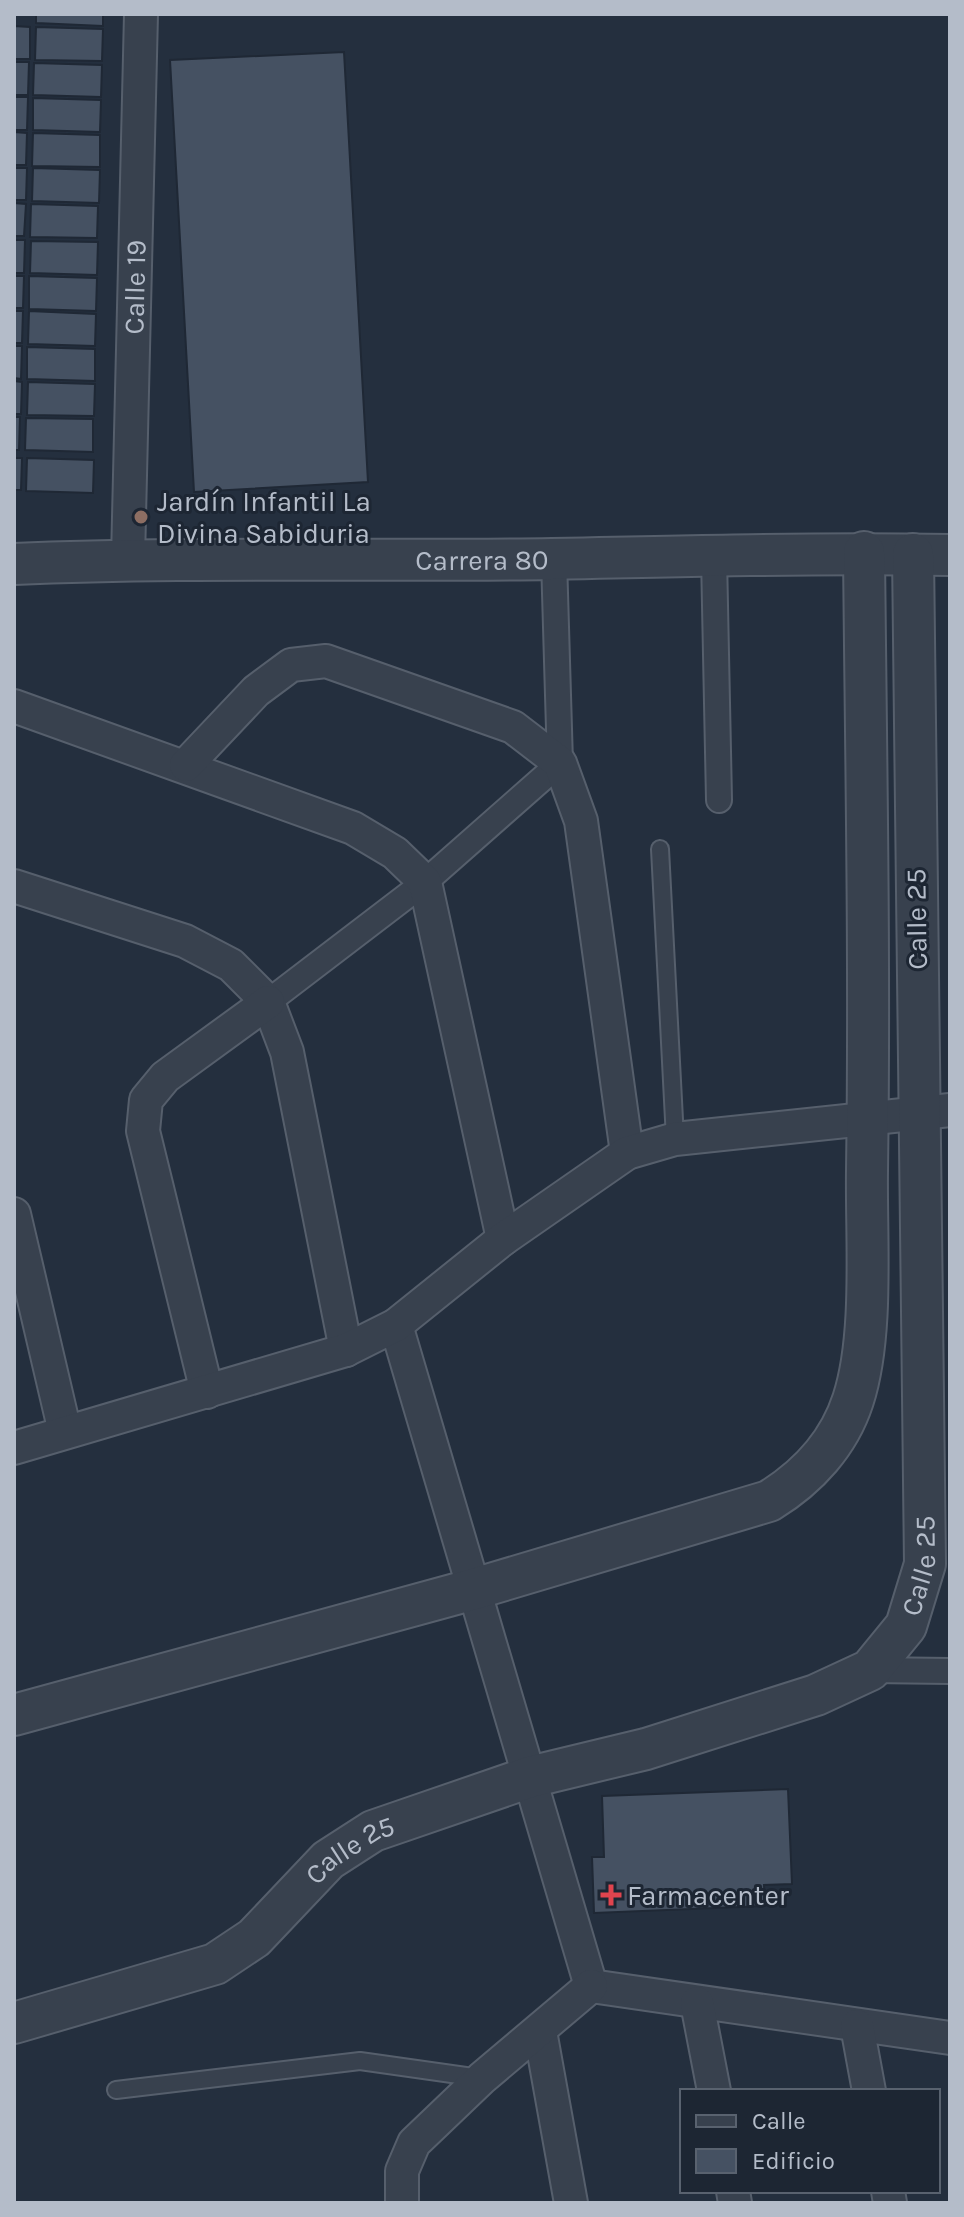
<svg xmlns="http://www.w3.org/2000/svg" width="964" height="2217" font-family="Karla,sans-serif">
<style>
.building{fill:#455162;stroke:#1f2835;stroke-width:2}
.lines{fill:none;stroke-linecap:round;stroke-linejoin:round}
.service-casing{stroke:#565f6c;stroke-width:20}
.pedestrian-casing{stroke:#565f6c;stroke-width:28}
.minor-casing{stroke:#565f6c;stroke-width:36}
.tertiary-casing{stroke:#565f6c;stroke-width:44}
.service{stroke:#38414e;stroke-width:16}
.pedestrian{stroke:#38414e;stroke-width:24}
.minor{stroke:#38414e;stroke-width:32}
.tertiary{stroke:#38414e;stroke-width:40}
.education-dot{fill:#8d6e63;stroke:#1d2633;stroke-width:3}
.health-dot{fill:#e0444e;stroke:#1d2633;stroke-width:3}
.labels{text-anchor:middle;stroke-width:6;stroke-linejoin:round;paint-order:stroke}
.street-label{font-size:28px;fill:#b4bcc9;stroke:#1d2633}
.poi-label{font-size:28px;fill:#b4bcc9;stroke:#1d2633;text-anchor:start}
</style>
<rect width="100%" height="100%" fill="#242f3e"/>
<path class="building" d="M36,14h67v12l-67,-3z
M14,26l16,1v32h-16z
M36,27l67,2 -1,32 -67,-1z
M344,52l24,430 -174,10 -24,-432z
M14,62h15l-1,33h-14z
M34,63l68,2 -1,32 -68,-2z
M14,97h14l-1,33h-13z
M33,98l68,2 -1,32 -67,-2z
M14,132l13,1 -1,32h-12z
M33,133l67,2v32l-68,-1z
M14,168h13l-1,32h-12z
M33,168l67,2 -1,33 -67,-2z
M14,203l12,1 -2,32h-10z
M31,204l67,2 -1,32 -67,-1z
M14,240h11l-1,33h-10z
M31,241l67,1 -1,33 -67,-2z
M14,276h10l-1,32h-9z
M29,276l68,2 -1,33 -67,-2z
M14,311h9l-1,32h-8z
M29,311l67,3 -1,32 -67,-2z
M14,346h8l-1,33 -7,-1z
M27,347l68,2v32l-68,-2z
M14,381l8,1 -1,32h-7z
M28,382l67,2 -1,32 -67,-1z
M14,417h6l-1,33h-5z
M26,418l67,1v33l-68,-2z
M14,458h8l-1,32h-7z
M27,458l67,2 -1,33 -67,-2z
M788,1789l4,95 -28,1 1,21 -171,7 -2,-56h12l-2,-61z"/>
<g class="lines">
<g class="service-casing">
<path id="service" d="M660,849l15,290
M116,2090l244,-29 120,17"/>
</g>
<g class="pedestrian-casing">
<path id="pedestrian" d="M714,557l5,243
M268,1002l157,-120 135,-119 -6,-204
M870,1670l80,1"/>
</g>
<g class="minor-casing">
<g id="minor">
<path id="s1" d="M128,559l13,-545"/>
<path d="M14,706l339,122 42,25 30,29 78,357"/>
<path d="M186,765l70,-74 35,-26 35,-4 187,66 47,36 21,58 46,332"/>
<path d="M14,886l171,55 46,24 37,37 19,50 59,298"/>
<path d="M14,1214l51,218"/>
<path d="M396,1325l195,661"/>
<path d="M207,1392l-64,-261 3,-31 19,-23 103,-75"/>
<path d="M14,1448l332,-98 50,-25 107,-86 124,-86 48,-14 275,-29"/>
<path d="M591,1986l359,52"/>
<path d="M697,2003l17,88"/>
<path d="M857,2026l12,65"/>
<path d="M540,2031l31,172"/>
<path d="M733,2191l2,12"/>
<path d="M888,2191l2,12"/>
<path d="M402,2203v-32l12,-28 68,-65 109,-92"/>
</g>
</g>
<g class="tertiary-casing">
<g id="tertiary">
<path id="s2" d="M14,564c179,-8 358,-2 538,-5 132,-3 265,-6 398,-4"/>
<path d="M14,1715l460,-126 295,-88c39,-24 70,-58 84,-101 21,-64 13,-161 14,-229 3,-206 -1,-413 -3,-619"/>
<path id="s3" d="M14,2023l201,-59 39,-26 74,-78 45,-29 157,-54 116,-28 170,-54 54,-25 36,-44 19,-62 -12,-1010"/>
</g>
</g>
<use href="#service" class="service"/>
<use href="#pedestrian" class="pedestrian"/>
<use href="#minor" class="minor"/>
<use href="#tertiary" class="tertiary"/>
</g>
<circle class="education-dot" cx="141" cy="517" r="8"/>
<path class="health-dot" d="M607 1883h8v8h8v8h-8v8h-8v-8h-8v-8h8z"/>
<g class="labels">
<g class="street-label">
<text dy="10" stroke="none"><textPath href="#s1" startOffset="272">Calle 19</textPath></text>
<text dy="10" stroke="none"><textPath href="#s2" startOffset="468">Carrera 80</textPath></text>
<text transform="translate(916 919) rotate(-91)" y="10">Calle 25</text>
<text dy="10" stroke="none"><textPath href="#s3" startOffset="1060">Calle 25</textPath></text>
<text dy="10" stroke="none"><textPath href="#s3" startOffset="388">Calle 25</textPath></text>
</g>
<g class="poi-label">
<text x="157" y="511">Jardín Infantil La<tspan x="157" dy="32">Divina Sabiduria</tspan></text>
<text x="627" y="1905">Farmacenter</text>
</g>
</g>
<rect width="964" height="2217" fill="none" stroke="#b4bcc9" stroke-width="32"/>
<rect x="680" y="2089" width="260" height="104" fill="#1d2633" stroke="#59626f" stroke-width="2"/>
<rect x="696" y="2115" width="40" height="12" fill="#38414e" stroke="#59626f" stroke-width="2"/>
<text x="752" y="2129" font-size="24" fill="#b4bcc9">Calle</text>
<rect x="696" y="2149" width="40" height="24" fill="#455162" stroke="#59626f" stroke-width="2"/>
<text x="752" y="2169" font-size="24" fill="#b4bcc9">Edificio</text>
</svg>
